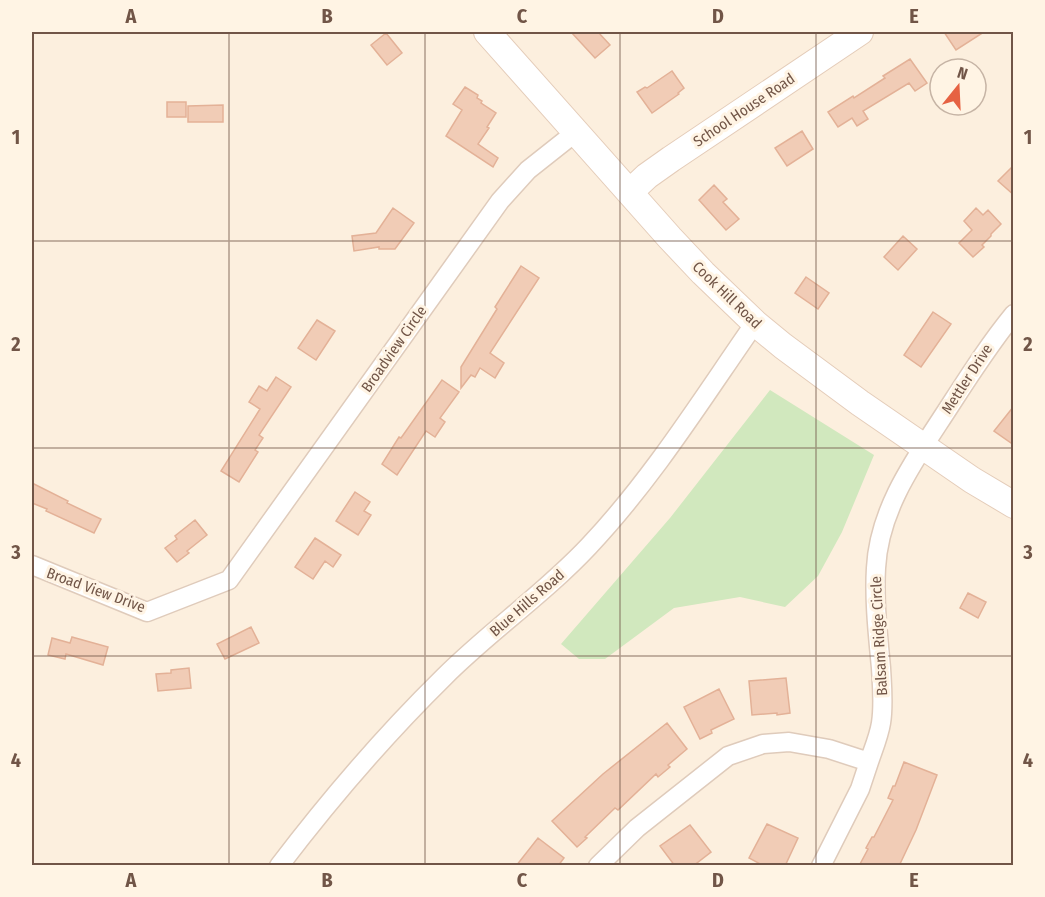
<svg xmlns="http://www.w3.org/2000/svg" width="1045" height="897" font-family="'Fira Sans Condensed',sans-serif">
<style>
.green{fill:#d1e8be}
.building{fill:#f1ccb6;stroke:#e3b197;stroke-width:1.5}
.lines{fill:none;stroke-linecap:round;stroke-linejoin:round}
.street-casing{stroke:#dfcbbb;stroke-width:21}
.secondary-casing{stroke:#e4ccb9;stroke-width:28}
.street{stroke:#fff;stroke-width:18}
.secondary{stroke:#fff;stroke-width:26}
.grid{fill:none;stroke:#715547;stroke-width:1.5;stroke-opacity:0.55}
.labels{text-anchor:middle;stroke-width:6;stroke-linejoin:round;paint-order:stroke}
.street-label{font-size:15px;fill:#715547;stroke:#fff4e4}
.neatline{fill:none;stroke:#715547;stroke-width:2}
.grid-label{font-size:20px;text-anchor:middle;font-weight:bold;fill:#715547}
</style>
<rect width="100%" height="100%" fill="#fcefde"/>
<path class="green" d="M770,390l104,65 -32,77 -24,44 -33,31 -45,-10 -66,11 -69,51h-26l-18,-15 109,-126z"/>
<path class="building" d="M571,32h27l12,13 -15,13z
M944,32h40l-28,18z
M386,33l16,20 -15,12 -16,-20z
M910,59l17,24 -12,8 -6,-8 -46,28 5,8 -11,7 -5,-8 -14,9 -10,-15 25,-16 1,2 31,-20 -2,-2z
M672,71l12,17 -6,5 1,1 -27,19 -15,-21 8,-5 2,1z
M465,87l13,8 -1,3 5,3 -1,2 15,10 -9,14 2,1 -11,16 20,14 -5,9 -47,-31 16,-26 -9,-6z
M167,102h19v15h-19z
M223,105v17h-35v-16z
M802,131l11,18 -26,17 -12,-18z
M1014,165v30l-16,-14z
M714,185l13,14 -4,3 16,17 -13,11 -27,-30z
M393,208l21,15 -19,26h-16v-2l-25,4 -2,-15 24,-3z
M976,208l7,7 5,-5 13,14 -10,10v2l-9,9 2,2 -11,10 -14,-14 13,-13 -8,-9z
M903,236l14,13 -19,21 -14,-13z
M521,266l18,12 -49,75 14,10 -9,15 -15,-10 -5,9 -4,-2 -10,13v-21l36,-58 -2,-2z
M806,277l23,16 -11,16 -23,-16z
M933,312l18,12 -30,43 -17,-12z
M317,320l18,11 -19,29 -18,-12z
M276,377l15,10 -32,48 4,3 -8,12 3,2 -19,30 -18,-11 39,-62 -11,-7 10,-16 8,5z
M442,380l17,12 -19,26 5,4 -10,15 -9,-6 -29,44 -15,-11 17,-27 2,1z
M1014,406v39l-20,-14z
M32,483l36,18 -1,2 34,16 -7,14 -48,-22 1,-2 -15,-6z
M355,492l15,10 -6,9 7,4 -13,20 -22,-14z
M195,520l12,15 -20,16 2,2 -12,9 -12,-14 12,-9 -2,-3z
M315,538l26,17 -8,12 -8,-6 -12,18 -18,-12z
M968,593l18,9 -8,16 -18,-10z
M251,627l8,16 -34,16 -8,-15z
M72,637l36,10 -5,18 -37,-11 -1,5 -17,-4 4,-17 18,5z
M189,668l2,20 -33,3 -2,-17 15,-1v-3z
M786,678l4,35 -13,2v-2l-25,2 -3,-34z
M719,689l15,30 -23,11 1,3 -12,6 -16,-32z
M667,723l20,26 -19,16 2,2 -12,10 -2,-3 -38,36 -3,-2 -30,29 2,1 -10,9 -25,-26 51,-47z
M904,762l33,13 -21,55 -17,36h-40l9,-17 -2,-1 6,-11h2l19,-37 -5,-2 5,-12h2z
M767,824l31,14 -13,28h-21l-15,-8z
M690,825l21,27 -18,14h-18l-15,-20z
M538,838l26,20 -6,8h-42z"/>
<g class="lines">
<g class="street-casing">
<path id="street" d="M32,565l115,47 82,-32 271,-379 28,-31 48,-38
M869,762c4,-12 10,-26 12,-39 3,-18 1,-37 0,-55 -3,-33 -7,-67 -5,-100 3,-62 43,-114 75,-164 20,-31 40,-62 63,-90
M279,866c51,-67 105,-130 165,-189 46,-46 100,-83 145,-131 64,-68 113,-147 166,-223
M598,866l39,-38 91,-72 35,-12 26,-2 40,7 40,13 -9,27 -39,77"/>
</g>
<g class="secondary-casing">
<path id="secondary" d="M487,32l183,206 33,35 52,50 28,23 77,57 112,77 42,25
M630,192l17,-16 24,-17 189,-127"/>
</g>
<use href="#street" class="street"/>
<use href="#secondary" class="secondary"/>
</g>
<path class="grid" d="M229,32v834M425,32v834M620,32v834M816,32v834M32,241h982M32,448h982M32,656h982"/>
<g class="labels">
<g class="street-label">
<text transform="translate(744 110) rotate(-34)" y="5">School House Road</text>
<text transform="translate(727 295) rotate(44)" y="5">Cook Hill Road</text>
<text transform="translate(394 349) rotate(-55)" y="5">Broadview Circle</text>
<text transform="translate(967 379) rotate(-57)" y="5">Mettler Drive</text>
<text transform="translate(96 590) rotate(20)" y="5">Broad View Drive</text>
<text transform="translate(527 603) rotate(-41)" y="5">Blue Hills Road</text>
<text transform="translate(879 636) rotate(-93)" y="5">Balsam Ridge Circle</text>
</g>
</g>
<rect width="1045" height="897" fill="none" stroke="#fff4e4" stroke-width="66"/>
<g transform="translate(958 87) rotate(18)"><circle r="28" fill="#fff4e4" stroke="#c6b4a5" stroke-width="1.5"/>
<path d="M0-4.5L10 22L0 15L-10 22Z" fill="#e66243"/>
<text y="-9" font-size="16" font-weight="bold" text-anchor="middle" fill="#715547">N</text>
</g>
<rect x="33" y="33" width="979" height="831" class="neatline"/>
<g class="grid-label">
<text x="131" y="23">A</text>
<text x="327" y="23">B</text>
<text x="522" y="23">C</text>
<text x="718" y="23">D</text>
<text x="914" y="23">E</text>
<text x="16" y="144">1</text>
<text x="1028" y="144">1</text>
<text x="16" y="351">2</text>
<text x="1028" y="351">2</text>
<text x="16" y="559">3</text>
<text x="1028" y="559">3</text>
<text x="16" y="767">4</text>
<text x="1028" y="767">4</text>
<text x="131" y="887">A</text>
<text x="327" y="887">B</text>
<text x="522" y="887">C</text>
<text x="718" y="887">D</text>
<text x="914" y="887">E</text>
</g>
</svg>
